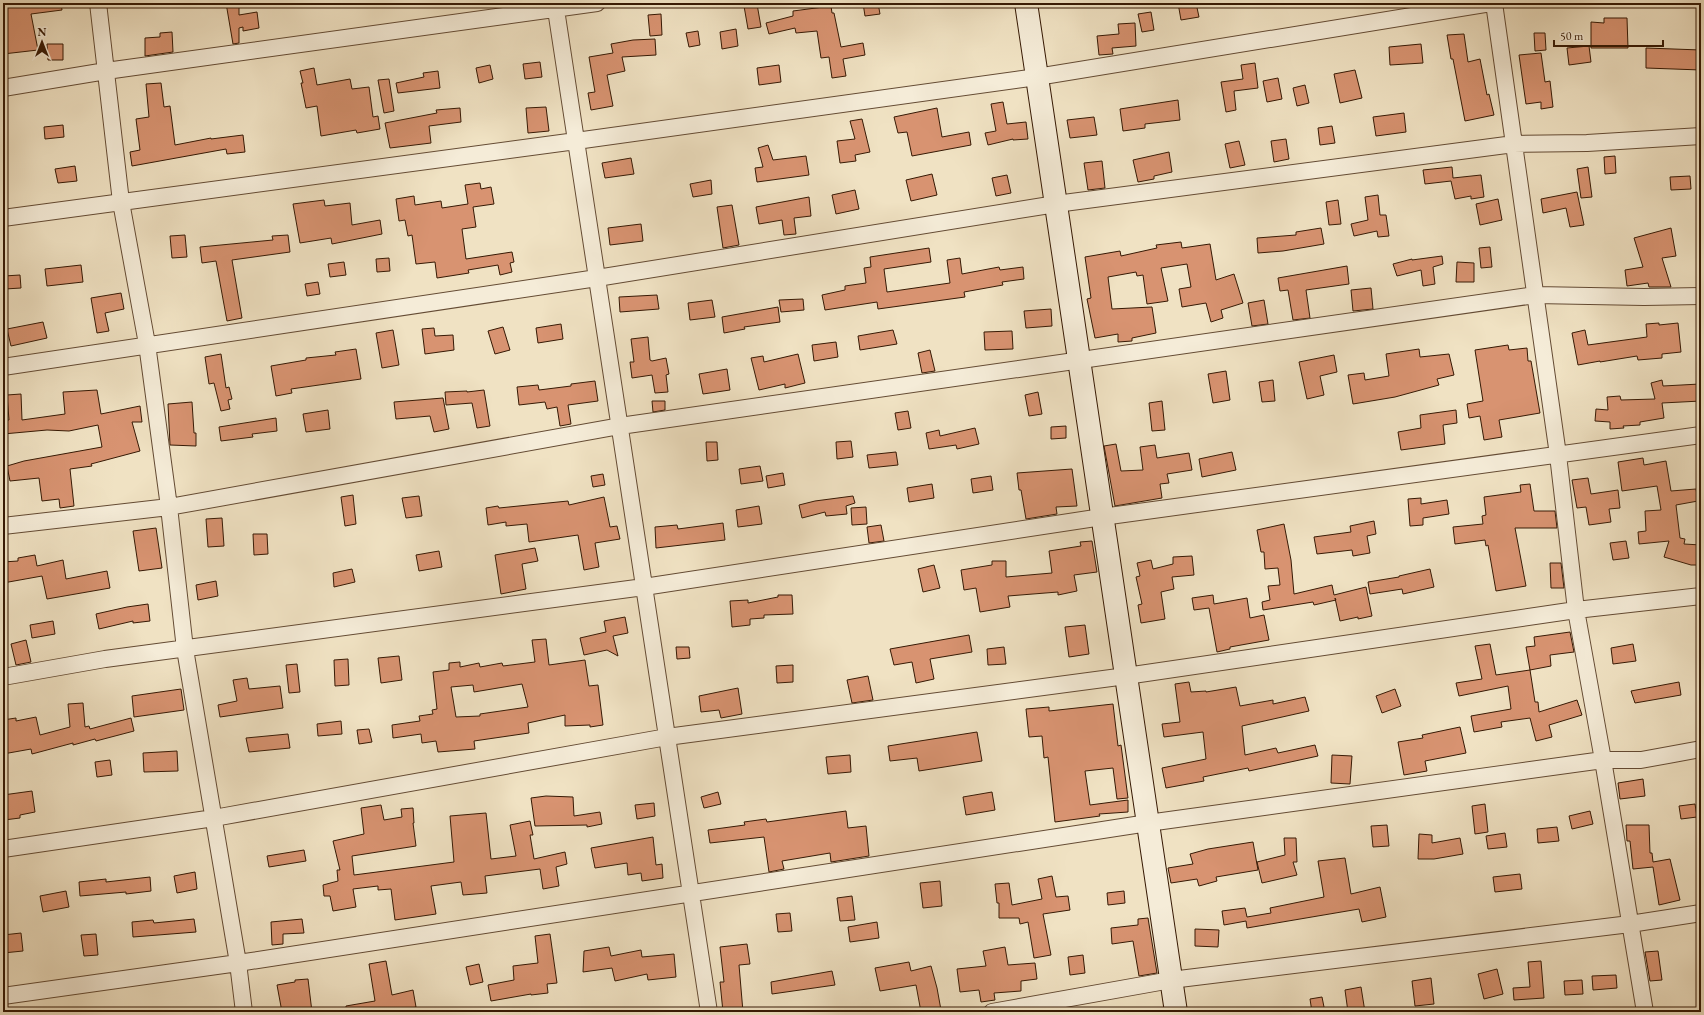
<svg xmlns="http://www.w3.org/2000/svg" width="1704" height="1015" font-family="'EB Garamond',serif">
<style>
.building{fill:#d89371;stroke:#361904;fill-rule:evenodd}
.lines{fill:none;stroke-linecap:round;stroke-linejoin:round}
.street-casing{stroke:#644b34;stroke-width:18}
.secondary-casing{stroke:#361904;stroke-width:24}
.street{stroke:#f5ecd8;stroke-width:16}
.secondary{stroke:#f5ecd8;stroke-width:22}
</style>
<rect width="100%" height="100%" fill="#f0e2c3"/>
<filter id="stains"><feTurbulence type="fractalNoise" baseFrequency=".005" numOctaves="4"/><feColorMatrix values="0 0 0 0 .2 0 0 0 0 .09 0 0 0 0 .02 0 0 0 .5 -.17"/></filter>
<radialGradient id="worn" r=".72"><stop offset=".6" stop-color="#630" stop-opacity="0"/><stop offset="1" stop-color="#630" stop-opacity=".3"/></radialGradient>
<path class="building" d="M18,3h43l1,7 -31,4 7,36 -35,4v-47z
M226,3h13v12l18,-3 2,16 -16,3v-4l-4,1v15l-6,1z
M863,3h15l2,11 -15,2z
M1178,3h18l3,14 -18,3z
M757,4l4,23 -13,2 -4,-23z
M831,6l1,7h2l7,34 22,-4 2,12 -22,4 3,17 -14,2 -3,-21 -8,1 -4,-27 -21,2 -1,-5 -26,6 -3,-11 27,-7v-5z
M1151,12l3,18 -12,2 -4,-18z
M661,14l1,21 -12,1 -2,-21z
M1604,18h23l1,30h-37v-26l13,1z
M1135,23l1,23 -24,2 1,6 -14,1 -2,-19 22,-2 -1,-10z
M736,29l2,17 -16,3 -2,-17z
M698,31l2,14 -11,2 -3,-14z
M172,32l1,20 -28,4v-18l15,-1v-4z
M1534,33h11l1,17 -11,1z
M1464,34l4,28 12,-3 7,36 2,-1 5,21 -29,6 -12,-62h-2l-4,-24z
M655,39l1,16 -34,2 3,14 -18,4 6,31 -22,4 -3,-17 7,-1 -6,-35 24,-4 -2,-9 22,-4z
M47,44h16v16h-15z
M1421,44l2,19 -33,2 -1,-18z
M1589,46l2,16 -22,3 -2,-17z
M1646,48l55,2v20l-55,-2z
M1541,53l4,29 5,-1 3,26 -12,2v-7l-15,2 -7,-49z
M540,62l2,15 -17,2 -2,-15z
M1255,63l3,25 -24,3 2,19 -10,2 -5,-30 22,-3 -2,-14z
M490,65l3,14 -14,4 -3,-15z
M779,65l2,17 -22,3 -2,-17z
M314,68l3,17 33,-6 2,10 17,-2 4,30 5,-1 2,13 -23,4 -1,-3 -35,6 -4,-30 -11,2 -5,-25h2l-3,-12z
M1355,70l7,28 -22,5 -6,-29z
M438,71l2,17 -42,5 -2,-10 28,-6 -1,-4z
M1278,78l4,21 -15,3 -4,-21z
M389,79l5,32 -10,2 -6,-33z
M161,83l3,24 6,-1 5,39 36,-7v1l32,-4 2,17 -18,2 -1,-5 -94,17 -2,-14 10,-2 -4,-31 13,-2 -3,-33z
M1305,85l4,18 -12,3 -4,-18z
M1178,100l2,20 -35,4v4l-22,3 -3,-22z
M1003,102l4,22 19,-2 2,17 -15,1v-1l-25,6 -3,-12 11,-2 -5,-27z
M546,107l3,24 -21,2 -2,-25z
M460,108l1,14 -32,4 2,17 -41,5 -5,-25 52,-10 -1,-3z
M937,108l5,29 27,-5 2,13 -59,11 -5,-24 -9,1 -4,-16z
M1404,113l2,19 -30,4 -3,-19z
M1094,117l3,18 -27,3 -3,-18z
M862,119l8,33 -15,3 1,6 -16,2 -3,-22 18,-2 -5,-18z
M63,125l1,12 -19,2 -1,-12z
M1332,126l3,17 -15,2 -2,-17z
M1286,139l3,20 -15,3 -3,-21z
M1239,141l6,24 -15,3 -5,-24z
M768,145l5,15 33,-4 3,19 -52,7 -2,-14 8,-1 -5,-19z
M1169,152l3,20 -18,4v3l-16,3 -5,-22z
M1615,156l1,17 -11,1 -1,-17z
M631,158l3,16 -29,4 -3,-15z
M1102,161l3,27 -17,2 -4,-27z
M75,166l2,15 -19,2 -3,-14z
M1452,167l1,11 28,-3 3,22 -13,2v-3l-16,3 -4,-18 -26,3 -2,-14z
M1588,167l4,30 -11,1 -4,-29z
M932,174l5,21 -26,6 -5,-21z
M1007,175l4,18 -15,3 -4,-18z
M1690,176l1,13 -20,1 -1,-13z
M711,180l1,14 -19,3 -3,-13z
M480,183l1,6 10,-2 3,17 -21,3 3,20 -14,2 4,30 46,-7 2,10 -4,1 2,9 -12,3 -2,-10 -30,5 1,3 -32,5 -2,-16 -19,2 -4,-29 -4,1 -3,-16 -6,1 -3,-22 18,-3 1,9 26,-4 1,7 26,-4 -3,-19z
M855,190l4,19 -23,5 -4,-19z
M1577,192l7,33 -14,2 -4,-19 -23,5 -2,-14z
M1378,195l2,20h6l3,21 -11,1 -1,-6 -23,5 -3,-12 17,-4 -3,-23z
M809,197l2,19 -17,2 2,16 -12,1 -2,-15 -23,4 -3,-17z
M1498,199l4,21 -22,5 -4,-21z
M324,200l1,6 25,-3 2,22 28,-5 2,14 -50,10 -1,-6 -31,5 -7,-39z
M1338,200l3,24 -12,1 -3,-23z
M732,205l7,40 -16,3 -6,-41z
M641,224l2,17 -33,4 -2,-17z
M1321,228l3,16 -41,7 -25,2 -1,-15 39,-3v-3z
M1671,228l5,28 -14,2 9,29h-22l-1,-4 -21,3 -2,-16 18,-3 -9,-29z
M185,235l2,22 -15,1 -2,-22z
M288,235l2,17 -58,8 10,58 -15,3 -11,-60 -14,2 -2,-16 73,-7 -1,-4z
M1181,242l1,6 28,-4 6,36 18,-6 9,29 -22,7 2,8 -12,4 -5,-19 -24,4 -3,-18 12,-2 -4,-23 -26,4 7,33 -21,3 -4,-29 -6,1 -1,-4 -28,5 4,32 40,-2 4,26 -24,5v3l-14,1v-8l-23,4 -8,-39 4,-1 -6,-41 35,-6 1,5 36,-8 -1,-3z
M1490,247l2,20 -11,1 -2,-20z
M929,248l2,14 -47,7 3,23 63,-9 -3,-23 13,-2 2,16 37,-7 1,3 23,-3 1,12 -22,3 1,3 -39,7 1,5 -87,12 -1,-7 -52,8 -3,-15 23,-5v-4l21,-3 -2,-15 7,-1 -1,-10z
M1442,256l1,8 -10,3 2,17 -12,2 -2,-16 -24,6 -4,-12 19,-5v1z
M389,258l1,13 -13,1 -1,-13z
M344,262l2,13 -16,2 -2,-13z
M1457,262l17,1v19h-18z
M81,265l2,17 -36,4 -2,-17z
M1347,266l2,18 -43,6 4,28 -17,2 -5,-30 -8,1 -2,-13z
M20,275l1,13 -16,1 -1,-13z
M318,282l2,12 -13,2 -2,-12z
M1371,288l2,21 -20,2 -2,-21z
M121,293l3,16 -19,4 4,18 -12,2 -6,-35z
M657,295l2,14 -39,3 -1,-15z
M803,299l1,11 -23,2 -2,-12z
M712,300l3,17 -25,3 -2,-17z
M1264,300l4,24 -16,2 -4,-23z
M778,307l2,15 -36,5 1,2 -21,4 -2,-16z
M1051,309l1,17 -26,2 -2,-17z
M43,322l4,16 -36,8 -4,-17z
M1659,323v2l19,-2 3,29 -19,2v4l-24,2 -1,-4 -37,6v-1l-22,4 -6,-32 13,-3 3,15 59,-8 -1,-13z
M561,324l2,15 -25,4 -2,-15z
M503,327l7,23 -15,4 -7,-23z
M434,328l1,8 18,-1 1,15 -29,4 -3,-25z
M393,330l6,35 -17,3 -6,-35z
M893,330l4,14 -37,6 -2,-14z
M1012,331l1,18 -28,1 -1,-18z
M648,337l2,23 2,1 14,-3 3,16 -3,1 2,17 -13,1 -3,-18 -20,3 -2,-16h4l-3,-23z
M836,342l2,15 -24,4 -2,-16z
M1508,345l1,5 18,-2 1,13h3l9,52 -41,7 3,17 -18,3 -4,-24 -11,2 -2,-14 16,-3 -8,-51z
M356,349l5,30 -70,10 1,4 -16,3 -5,-30 35,-6v-2l30,-3 -1,-3z
M1419,349l1,8 29,-3 5,21 -17,4 2,6 -44,12 -42,7 -5,-29 16,-2 1,7 24,-4 -3,-22z
M930,350l5,21 -13,2 -4,-20z
M221,354l5,34 3,-1 3,12 -4,1 2,9 -9,2 -7,-28 -5,1 -4,-27z
M798,354l7,29 -20,5v-4l-26,6 -8,-32 12,-2 1,6z
M1334,355l3,17 -17,4 4,19 -17,4 -8,-37z
M727,369l3,21 -27,4 -4,-20z
M1226,371l4,29 -17,3 -5,-29z
M1273,380l2,21 -13,1 -3,-20z
M1662,380l1,6 37,-2 1,17 -39,2 2,15 -24,4v3l-17,1 1,2 -14,1v-7l-15,-1 1,-12 12,1 -1,-13 13,-1 1,4 34,-1 -4,-16z
M595,381l3,20 -30,4 3,19 -11,2 -3,-19 -10,2 -2,-7 -26,3 -2,-18 21,-2 1,5 32,-4v-2z
M97,390l4,24 39,-8 2,16h-10l8,29 -49,13 1,2 -22,3 4,37 -14,2 -1,-9 -17,2 -3,-23 -29,3 -3,-15 17,-5 78,-14 -4,-22 -29,6 -22,-1 -44,4v-14h6l-2,-25 14,-1 1,26 43,-6 -2,-22z
M484,390l6,36 -13,2 -5,-25 -26,2 -1,-13 22,-1v1z
M1038,392l4,22 -13,2 -4,-21z
M443,398l6,31 -15,3 -4,-16 -34,3 -2,-17z
M652,401h13v9l-12,2z
M1162,401l3,29 -13,1 -3,-28z
M192,402l2,31h2v13l-26,-1 -2,-41z
M328,410l2,19 -24,3 -3,-18z
M1456,410l1,13 -14,2 2,19 -44,6 -3,-18 23,-4 -1,-13z
M908,411l3,17 -13,2 -3,-17z
M276,418l1,13 -25,3 1,3 -32,4 -2,-14z
M1066,426v12l-15,1v-12z
M975,428l4,16 -22,5 -1,-4 -27,4 -3,-16 13,-3 1,6z
M851,441l2,16 -16,2 -1,-17z
M706,442h11l1,18 -11,1z
M1116,444l5,27 22,-1 -3,-23 15,-2 2,13 32,-5 3,17 -25,4 2,9 -9,1 2,14 -47,8 -11,-60z
M896,452l2,13 -29,3 -2,-13z
M1232,452l4,18 -34,7 -3,-18z
M1643,458l1,7 22,-4 5,30 25,-2 2,12 -22,4 4,33 5,1 -1,5 17,1v20h-10l-27,-8 5,-16 -30,3 -1,-12 8,-1 -1,-20 16,-1 -4,-24 -35,5 -4,-29z
M760,466l3,15 -22,3 -2,-15z
M1072,469l5,37 -21,1 1,7 -31,5 -5,-29h-2l-2,-17z
M783,473l2,12 -17,3 -2,-12z
M603,474l2,11 -12,2 -2,-11z
M991,476l2,14 -20,3 -2,-14z
M1588,478l3,16 27,-4 2,18 -11,1 2,13 -22,3 -3,-18 -9,1 -5,-28z
M932,484l2,14 -25,4 -2,-14z
M1530,484l4,27h21l2,17h-42l11,58 -30,5 -8,-46 -2,1 -1,-6 -30,4 -2,-17 30,-3 -1,-8 4,-1 -2,-18 37,-5 -1,-7z
M353,495l3,29 -11,2 -4,-29z
M419,496l3,20 -16,2 -4,-20z
M853,496l2,7 -9,3 1,8 -21,2 -1,-4 -23,6 -3,-13 16,-4z
M604,497l6,30 7,-1 3,13 -25,4 4,24 -15,3 -6,-35 -49,7 -2,-18 -21,2v-4l-18,3 -2,-17 12,-2 1,2 69,-7 1,4z
M1421,498v6l26,-4 2,14 -26,4v7l-13,1 -2,-27z
M759,506l3,18 -24,3 -2,-17z
M866,507l1,17 -15,1 -1,-17z
M222,518l2,28 -16,1 -2,-28z
M1374,521l2,13 -9,2 3,17 -17,3 -1,-6 -35,4 -3,-17 37,-5 -1,-6z
M723,523l2,17 -69,8 -1,-21 22,-2 1,4z
M1284,524l7,36 3,34 38,-9 2,10 32,-8 6,29 -14,3v-2l-18,4 -5,-23 1,2 -22,5 -1,-3 -50,8 -1,-8 8,-2 -2,-14 12,-1 -2,-17 -13,1 -1,-17h-3l-4,-22z
M881,525l3,16 -15,2 -2,-16z
M156,528l6,40 -23,3 -6,-40z
M253,534h14l1,20 -14,1z
M1092,541l5,31 -23,3 3,16 -19,4v-3l-50,4 2,11 -30,5 -4,-24 -12,2 -3,-20 31,-5v-4h14v16l46,-4 -3,-22 32,-5 -1,-4z
M1626,541l3,17 -16,2 -3,-17z
M535,548l3,13 -16,3 4,25 -25,5 -6,-39z
M439,551l3,16 -23,4 -3,-16z
M35,555l2,11 26,-6 3,19 41,-8 3,17 -63,11 -5,-23 -39,7v-21l15,-1v-3z
M1192,556l2,19 -22,2 2,12 -13,3 4,27 -24,4 -3,-18 4,-1 -6,-27 4,-1 -3,-13 14,-3 2,9 20,-5v-7z
M1550,563h11l3,25h-13z
M934,565l6,23 -17,4 -5,-23z
M352,569l3,13 -21,5 -1,-14z
M1430,569l4,18 -31,7 -1,-5 -32,5 -2,-12 31,-5v-1z
M216,581l2,15 -20,4 -2,-15z
M778,595h14l1,19 -29,1v3l-14,1v6l-18,2 -2,-26 18,-1v3l30,-6z
M1213,595l1,9 33,-6 3,20 14,-3 5,25 -39,7v2l-13,3 -8,-44 -15,2 -2,-12z
M148,604l2,17 -17,2v-2l-34,8 -3,-15 31,-7z
M625,617l3,16 -15,3 5,20 -11,-6 -23,5 -4,-17 26,-6 -2,-11z
M53,621l2,13 -23,4 -2,-13z
M1085,625l4,29 -20,3 -4,-30z
M1570,632l4,20 -24,3 1,11 -21,4 -4,-23 9,-1 -1,-9z
M969,635l3,17 -42,7 4,20 -18,4 -4,-21 -18,3 -4,-16z
M546,639l3,26 36,-5 4,26 9,-1 5,40 -13,2v-2l-25,1v-11l-37,8 1,10 -55,8 1,8 -37,3 -2,-11 -14,2 -1,-9 -28,4 -1,-13 28,-4 -1,-5 14,-2 -1,-4 5,-1 -4,-37 16,-2v-7l11,-1v5l19,-4 1,4 22,-4 1,3 32,-4 -3,-22zM522,684l6,23 -48,7v2l-24,1 -5,-30 22,-2 1,7z
M26,640l5,22 -15,3 -5,-21z
M1490,644l6,31 34,-5 5,32h3l1,10 38,-12 5,15 -33,10 3,12 -16,4 -6,-23 -29,4 1,5 -28,5 -3,-16 40,-7 -3,-23 -49,10 -3,-13 26,-4 -7,-33z
M1633,644l3,17 -23,3 -2,-16z
M676,647h13l1,11 -13,1z
M1004,647l2,17 -18,1 -1,-16z
M399,656l3,24 -21,3 -3,-25z
M348,659l1,26 -14,1 -1,-26z
M297,664l3,28 -11,1 -3,-28z
M793,665v17l-16,1 -1,-17z
M868,676l5,24 -21,3 -5,-23z
M247,678l2,11 31,-3 3,22 -63,9 -2,-12 19,-4 -4,-21z
M1189,682l2,10 15,-1v1l30,-5 4,19 33,-6v4l32,-7 4,14 -67,15 3,29 31,-7 2,5 37,-8 3,11 -69,15 -1,-3 -45,9 1,4 -38,7 -4,-20 44,-9 -3,-27 -39,5 -2,-13 18,-2 -5,-38z
M1679,682l2,13 -46,8 -4,-12z
M738,688l4,26 -21,4 -2,-8 -18,2 -2,-16z
M181,689l3,21 -50,7 -2,-21z
M1395,689l6,17 -19,7 -6,-17z
M83,703l2,24 4,-1 1,3 41,-11 3,13 -38,10 -1,-2 -22,6v-2l-41,11 -1,-5 -28,5v-14l2,-1 -2,-19 13,-2v3l20,-4 4,18 30,-8 -2,-23z
M1113,704l5,42 3,-1 7,53 -11,1 -4,-31 -28,3 5,34 38,-5v12l-29,2 1,2 -45,6 -7,-65 -4,1 -2,-22 -13,1 -3,-28 23,-2v4z
M341,721l1,13 -24,2 -1,-12z
M1460,727l6,26 -41,8 2,10 -23,4 -6,-33 25,-4 -1,-3z
M369,729l3,13 -13,2 -2,-14z
M977,732l5,29 -63,10 -2,-13 -27,3 -2,-15z
M288,734l2,14 -41,4 -3,-14z
M177,751l1,20 -34,1 -1,-19z
M850,755l1,17 -23,2 -2,-17z
M1332,755l20,1 -2,28 -19,-1z
M110,760l2,15 -15,2 -2,-15z
M1643,779l2,17 -25,3 -2,-16z
M32,791l3,21 -15,3v3l-16,2 -1,-25z
M718,792l3,12 -17,4 -3,-11z
M992,792l3,18 -29,5 -3,-18z
M546,796l27,1 1,19 26,-4 2,12 -15,3v-2l-52,1 -4,-28z
M654,803l1,13 -18,3 -2,-14z
M1485,804l3,28 -13,2 -3,-28z
M1695,804l2,13 -16,2 -2,-13z
M381,805l3,15 18,-3 -1,-8 12,-1 1,15h-1l3,23 -64,10 2,19 100,-13 -4,-46 36,-3 5,46 25,-3 -6,-31 20,-4 3,14h-3l4,24 31,-7 2,12 -11,3 3,19 -16,3 -3,-20 -55,7 2,17 -24,2 -2,-13 -30,4 5,28 -41,6 -4,-31 -13,1v-4l-25,3 3,18 -23,4 -3,-15h-6l-1,-11 15,-4 -1,-11h3l-7,-29 31,-7 -3,-26z
M846,811l2,17 18,-2 3,30 -38,6 -1,-9 -48,8 2,8 -15,3 -5,-35 -54,6 -2,-13 37,-5 -1,-3 22,-3 1,3z
M1590,811l3,13 -21,5 -3,-13z
M1387,825l2,21 -16,1 -2,-21z
M1626,825h23l1,28h2l1,9 17,-3 10,41 -21,5 -6,-38 -20,2 -3,-28h-3z
M1557,827l2,14 -21,2 -1,-14z
M1505,833l2,14 -19,2 -2,-13z
M1419,834l13,1v8l28,-5 3,16 -29,5h-16z
M653,837l3,28 6,-1 1,14 -21,3 -1,-8 -13,2 -1,-12 -32,5 -4,-20z
M1284,838h12l1,24h-4l4,13 -35,8 -5,-21 28,-7z
M1253,842l5,28 -42,7 1,4 -18,5 -2,-7 -26,4 -3,-15 25,-4 -3,-10 18,-5z
M304,850l2,11 -37,6 -2,-11z
M1345,858l6,36 29,-7 6,30 -24,5 -3,-13 -112,19 -1,-7 -22,4 -2,-14 23,-3 2,9 24,-4 -1,-5 54,-11 -6,-36z
M195,872l2,17 -20,4 -3,-17z
M1520,874l2,15 -27,3 -2,-15z
M1052,876l4,21 12,-1 2,14 -27,4 8,41 -17,3 -6,-36 -8,2 -1,-6h-20v-15h-2l-2,-19 14,-1 3,22 30,-6 -4,-20z
M150,877l1,14 -25,3v-2l-46,4 -1,-14 27,-3v3z
M940,881l2,25 -19,2 -3,-25z
M66,891l3,16 -26,5 -3,-16z
M1124,891l1,12 -17,2 -1,-12z
M852,896l3,24 -15,1 -3,-23z
M790,913l2,18 -14,1 -2,-18z
M1148,918l9,55 -18,3 -6,-35 -21,3 -1,-16 27,-3v-6z
M194,919l2,13 -63,5 -1,-15 21,-2 1,3z
M302,919l2,14 -21,1v10l-11,1 -1,-23z
M877,922l2,16 -29,4 -2,-15z
M1195,929l24,1 -1,17 -23,-1z
M21,933l2,18 -20,2v-18z
M96,934l2,21 -14,1 -3,-21z
M550,934l7,49 -10,1 1,9 -17,2v-1l-40,7 -3,-16 26,-5 -1,-14 25,-3 -3,-27z
M747,944l3,20 -11,1 4,47h-20l-3,-30h4l-4,-35z
M609,947l2,9 30,-6 1,7 32,-3 2,23 -28,3 -1,-6 -32,7 -3,-13 -29,4 1,-21z
M1005,947l3,18 27,-2 2,16 -16,2v10l-27,2 1,7 -14,2 -2,-12 -19,2 -3,-23 29,-3 -3,-15z
M1658,951l4,29 -12,1 -5,-29z
M1083,955l2,18 -15,2 -2,-18z
M386,961l6,34 21,-5 3,17 -20,5h-50v-6l29,-5 -6,-37z
M1541,961l3,37 -30,2 -1,-12 17,-1 -2,-25z
M909,962l2,9 20,-5 6,22 4,22 -20,2 -5,-27 -36,6 -5,-23z
M479,964l4,18 -13,3 -4,-18z
M1497,969l6,25 -19,5 -6,-25z
M832,971l3,14 -63,9 -1,-12z
M1616,975l1,13 -24,2 -1,-14z
M1431,978l3,26 -19,2 -3,-25z
M308,979l4,33h-30l-5,-27 18,-3v-2z
M1582,980l1,14 -18,1 -1,-14z
M1361,987l4,25h-17l-3,-22z
M1322,997l3,15h-13l-2,-13z"/>
<g class="lines">
<g class="street-casing">
<path id="street" d="M98,3l23,199 26,142 22,163 16,142 53,314 6,49
M555,3l154,1009
M1494,3l64,452 18,155 27,150 42,252
M3,88l103,-17 491,-68
M3,218l573,-77 461,-64 454,-74
M3,367l594,-89 459,-74 458,-60 73,-1 114,-7
M3,526l166,-19 451,-81 915,-131 109,2 57,-1
M3,677l102,-18 539,-72 458,-70 599,-82
M3,849l211,-31 453,-81 459,-61 450,-66 125,-14
M3,996l235,-33 910,-140 455,-63h38l60,-11
M992,1012l179,-32 459,-56 71,-11"/>
</g>
<g class="secondary-casing">
<path id="secondary" d="M1026,3l150,1009"/>
</g>
<use href="#street" class="street"/>
<use href="#secondary" class="secondary"/>
</g>
<rect width="1704" height="1015" fill="none" stroke="#f0e2c3" stroke-width="16"/>
<rect x="4" y="4" width="1696" height="1007" fill="none" stroke="#361904" stroke-width="2"/>
<rect x="8" y="8" width="1688" height="999" fill="none" stroke="#361904"/>
<g transform="translate(42 42)" stroke="#f5ecd8" stroke-width="3" paint-order="stroke">
<path d="M0-3L7 15L0 10L-7 15Z" fill="#361904"/>
<text y="-6" font-size="11" font-weight="bold" text-anchor="middle" fill="#361904">N</text>
</g>
<path d="M1554 40v6h109v-6" fill="none" stroke="#361904" stroke-width="2"/>
<text x="1560" y="40" font-size="12" fill="#361904" stroke="#f5ecd8" stroke-width="3" paint-order="stroke">50 m</text>
<rect width="100%" height="100%" filter="url(#stains)"/>
<rect width="100%" height="100%" fill="url(#worn)"/>
</svg>
